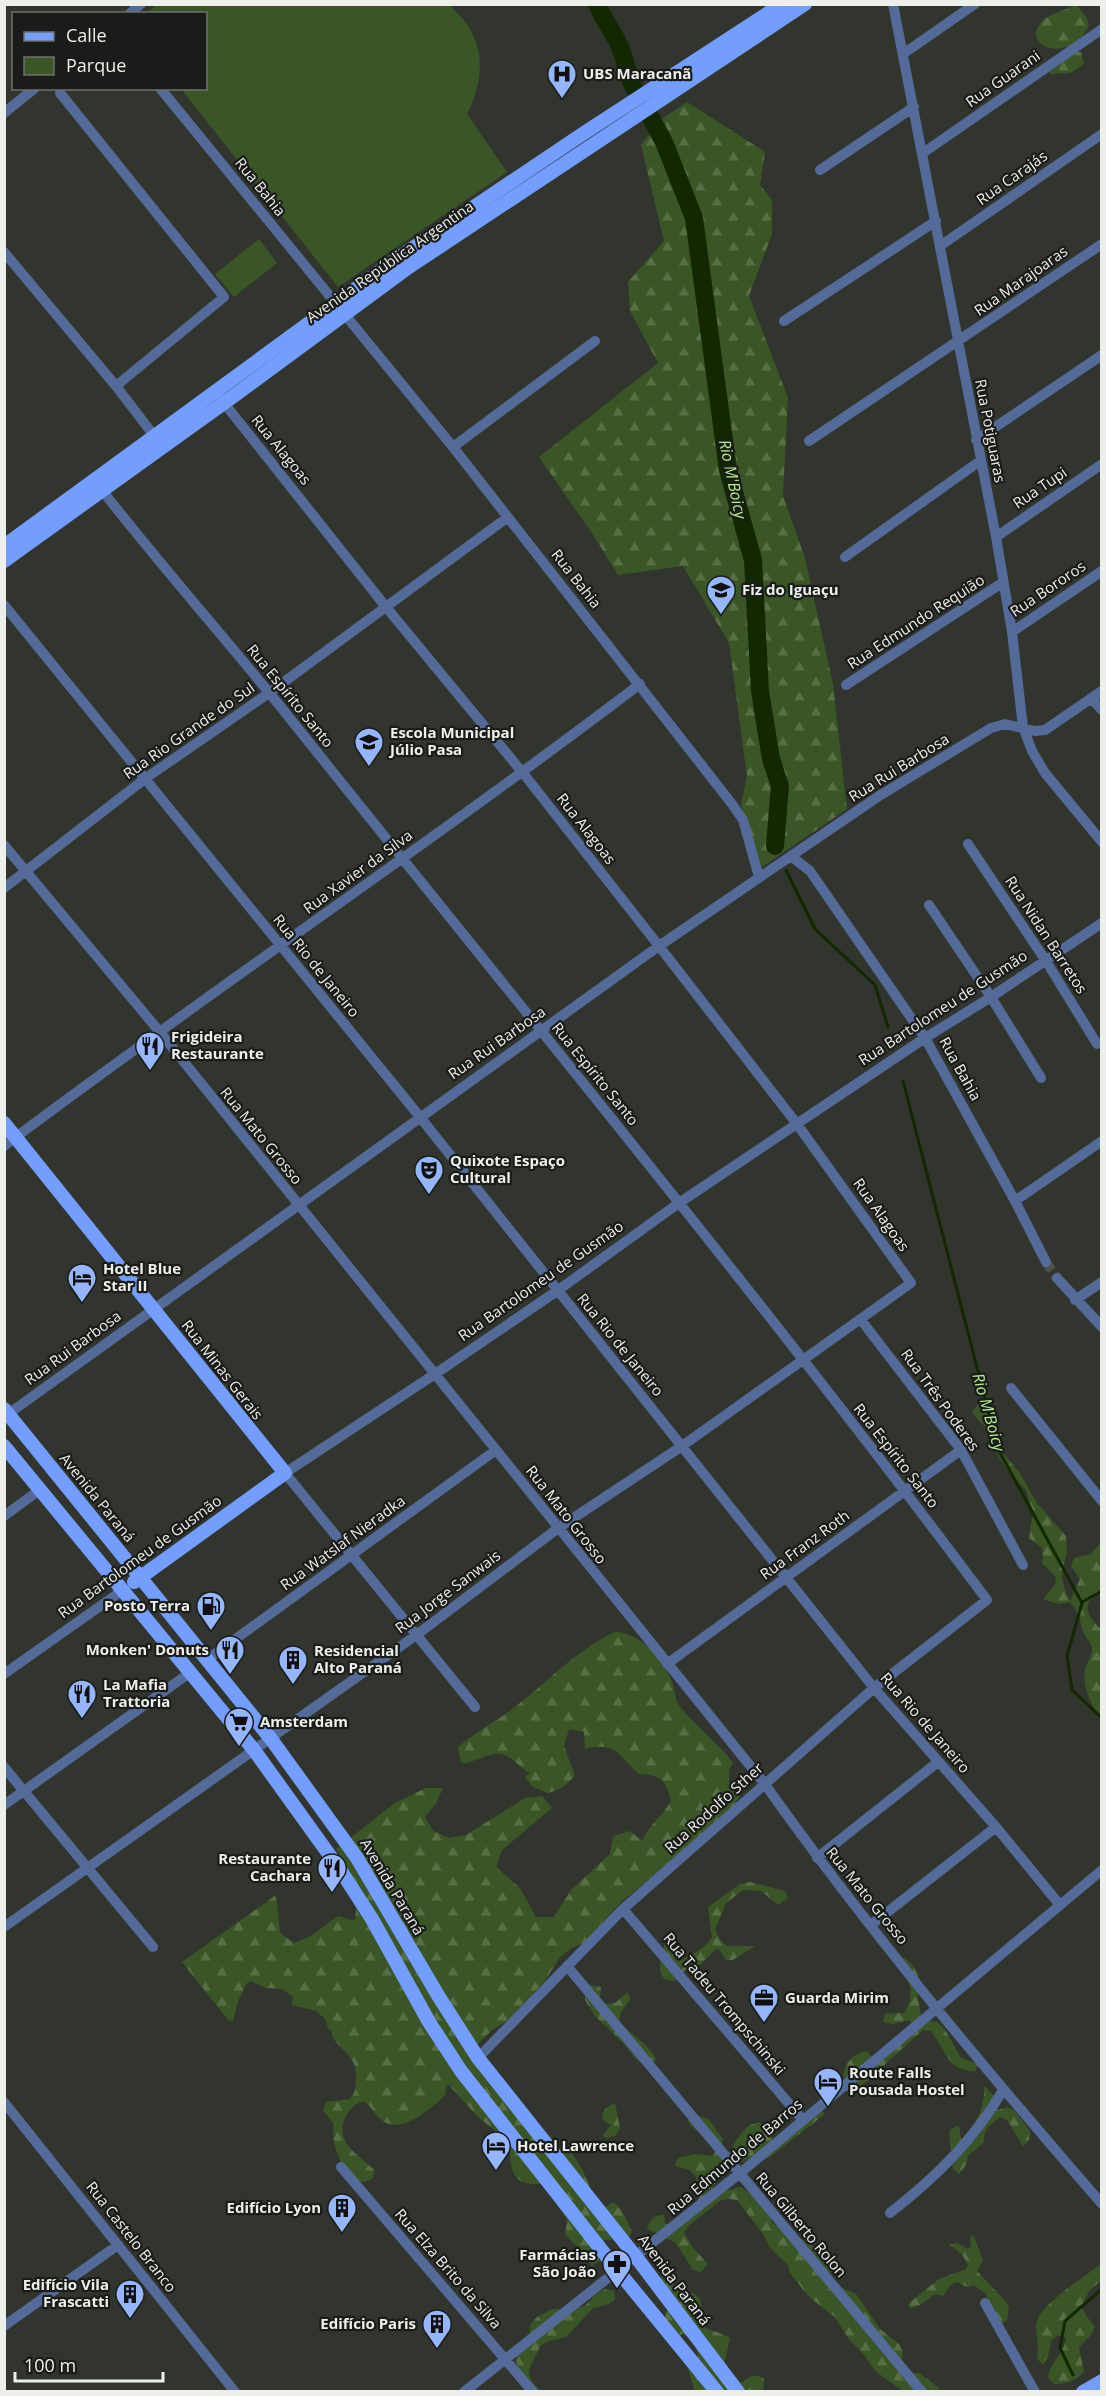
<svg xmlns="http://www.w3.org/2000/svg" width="1106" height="2396" font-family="'Open Sans',sans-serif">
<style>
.green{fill:#3b5626}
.forest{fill:url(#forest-firs)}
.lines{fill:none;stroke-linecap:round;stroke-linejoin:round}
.stream{stroke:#132801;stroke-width:3}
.river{stroke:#132801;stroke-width:18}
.minor-tunnel{stroke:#4d514a;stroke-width:10;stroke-dasharray:10 5;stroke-linecap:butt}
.minor{stroke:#546a99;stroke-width:10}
.major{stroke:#739efe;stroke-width:14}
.labels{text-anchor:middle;stroke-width:4.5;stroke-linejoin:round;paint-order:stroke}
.poi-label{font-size:15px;font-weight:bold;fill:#ecefea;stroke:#1a1c19;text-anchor:start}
.street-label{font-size:15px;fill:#ecefea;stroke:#1a1c19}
.water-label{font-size:16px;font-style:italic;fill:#b3ef88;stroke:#1a1c19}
</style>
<defs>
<pattern id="forest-firs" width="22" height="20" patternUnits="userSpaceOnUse" patternTransform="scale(1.5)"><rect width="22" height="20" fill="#3b5626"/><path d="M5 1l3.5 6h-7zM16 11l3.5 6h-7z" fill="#586f46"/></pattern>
</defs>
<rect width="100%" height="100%" fill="#31352e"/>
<path class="green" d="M158,4l292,1c7,8 16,16 21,26 15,26 9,58 -4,83l40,58 -169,115 -157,-198 25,-1v-74l-59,-1z
M259,239l18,24 -43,34 -19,-23z"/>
<path class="forest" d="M1074,6l4,1 8,10 3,8c-19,40 -67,22 -49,-1 7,-10 23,-13 34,-18z
M1077,52h4l3,12 -14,9 -20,1 -2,-4z
M687,102l78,50 -5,33 12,15v34l-23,62 39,102 -5,98 22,62 28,126 14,125 -85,58 -21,-62 6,-29 -18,-133 -46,-77 -65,9 -26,-42 -53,-76 119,-94 -28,-52 -2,-29 36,-41 -23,-96 21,-26z
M984,1404l19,49 16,19 18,31 29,33 1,17 -5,16v9l4,16 4,7 10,-22 -9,-13 3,-8 17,-4 10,-12v51c-22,8 -13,25 0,36v89c-10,-12 -19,-32 -16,-48 1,-7 8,-14 7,-22 -1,-6 -7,-11 -9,-17 -4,-13 -3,-17 -13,-29l-11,2 -16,-5 12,-14 1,-8 -15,-15 2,-3 -1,-11 -13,-10 4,-25 -7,-23 -18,-19 -9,-14 -10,-26 -17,-18 4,-7z
M615,1632c24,0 50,28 57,50 3,9 3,19 9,26 17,20 37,35 52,55l-4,7v13l8,-1 -3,9 6,6 -8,10 -56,50 -55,45 -37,41 -11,4 -13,10 -15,24 -38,40 -15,9 -19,19 69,82 8,5 7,14 9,-3c17,17 25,42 33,64l15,-9c8,7 14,20 18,30l-4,7 -23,1c-7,7 -8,11 -6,21l-7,5 -15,-20 -12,-11 2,-15 -22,-36c-7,-1 -13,1 -19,-1 -18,-5 -15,-26 -17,-41l-32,-26 -28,-31 -3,1 -1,9c-13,12 -42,40 -62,26 -8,-5 -11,-15 -20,-20 -9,3 -16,10 -19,19 -8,25 16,35 30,50l-1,8c-21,15 -35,-18 -39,-36 -1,-6 0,-13 -1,-19l-10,-13 3,-8 24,-3c6,-8 5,-9 6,-18 3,-31 -24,-31 -25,-52l-2,2 -4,-12 -9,-8 -24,-6 1,-8 -11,-8 -16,-1 -15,-7 -4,2 -9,18 -5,20h-4l-47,-59 94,-67 4,38 14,10 17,-7 27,-20 17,5 3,-35 -22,-37 59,-46 31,-15h17l-7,15 -11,14 8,14 16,7 17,-3 59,-37 17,-2 10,12 -50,42 -6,17 24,21 16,29h18l17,-27 39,-36 3,-18 17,-5 12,10c8,-18 19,-23 29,-40 -5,-21 -10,-26 -32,-27 -22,-19 -22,-33 -54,-25l-1,-17 -15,-3 -5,17 11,30 -13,12 -14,5 -15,-6 -8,-10 5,-4c-9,-4 -14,-12 -23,-17 -17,-8 -30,8 -46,7l-3,-16c18,-15 39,-26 57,-40 32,-25 63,-58 100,-75z
M750,1882l35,9 3,7 -10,7 -17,-14 -18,-1 -17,13 -11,27 6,11 6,5h28l-22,14h-7l-7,-11 -4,1 -14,14 -16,6 -11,11c-24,1 -11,-33 -6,-46l7,2 -4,7 4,16 4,1c11,-5 27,-13 33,-24l-4,-30 32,-23z
M905,1958c9,7 14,17 17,28l-5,6 4,25 7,4 9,1 7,6 17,30 17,6 -3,8c-31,-4 -28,-21 -44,-41l-8,-1 -61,55 -7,4 -8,2c-9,-18 0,-36 20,-40l5,7 42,-32 -5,-6 -16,4 -10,-2 2,-8 19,-1c13,-19 5,-34 -6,-52z
M586,1984l15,3 -1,11 6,6 9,-1 13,-11 2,8 -9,12 -2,9c11,14 29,22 37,38l-6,6 -9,-2 -6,-5 -11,-14 -29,-28 -10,-16z
M984,2086l10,10 -2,9 6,5 9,-3 8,4 15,20 -1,9 -6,6 -16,-26 -7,-3c-9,7 -17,12 -16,25l-16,14 -2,9 -7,9 -6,-5 -4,-36 2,-4 8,-4 2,15c14,-15 25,-33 23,-54z
M615,2103l5,25 -5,8 -9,2 -3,-3 8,-10 -8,-5 -1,-6 4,-6z
M822,2110l3,4 -55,43 -7,3 -13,-2 -14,7h-9l-6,5 -1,8 -8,9 4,6 25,-6c13,9 28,19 31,36 21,13 50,22 62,46l-6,5 12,13 16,7 24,35 19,15 4,8 -1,8 7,13h10l20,15 1,3h-37l-28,-20 -10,-15 -17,-18 -13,-21 -27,-21 -18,-23 -2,-8 -18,-17 -7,-14 -26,-34 -8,-1 -8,1 -33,26 -4,6 9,16 15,16 -7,8 -8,-2 -17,-27 -29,-14c3,-10 7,-14 17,-14l1,8 5,3c14,-11 26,-19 33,-36l-5,-6 -2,-8 -7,-6 -14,-4 3,-8 18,-4 17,2 4,-8c-8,-12 -22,-14 -29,-27l5,-7 15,5 15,20 -1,10 7,3 14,-21 7,-6 9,-3 8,5 7,14z
M973,2235l10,25 -6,11 30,32 2,4 -2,13 -6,5 -16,-32 -11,-8 -7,2 -10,-5 -7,3 -7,11 -8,-2 -15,11 -9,3 -3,-3 2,-3 29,-23 27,-10 2,-4c-5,-10 -9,-15 -19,-20l8,-2 11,6 3,-3 -1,-8z
M1101,2264v17l-12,10 -7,15 3,8 10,13 -4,8 -12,12 5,25c-8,9 -18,12 -30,12l-6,-6c2,-16 16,-24 18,-40l-8,-3 -7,6 -3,16 -5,7 -6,-5c3,-12 -1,-22 -1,-33 1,-21 49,-49 65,-62z
M662,2270c10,7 11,19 22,26l8,-3 8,5 2,11 -1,16c10,6 18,7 29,13l-6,27 17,18c9,-6 13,-11 23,-4l-1,12h-68l-7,-22 10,-14 -2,-10 -13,-12 -4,4 -18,-5 9,-33 -10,-13z
M605,2289l9,2 1,8 -6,5 -16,4 -27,29 -17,4 -8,4 -11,22 -1,8 3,7 9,9h-15l-10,-30 2,-8 11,-12 1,-16 7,-8 15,-8h18l15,-3 12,-13z"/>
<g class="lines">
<path class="stream" d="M786,870l29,59 60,56 13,42
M903,1081l95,368 84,154 -15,53 5,34 30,28
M1082,1602l20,-11
M1073,2375l-13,-27 5,-27 37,-32"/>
<path class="river" d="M597,4c7,17 19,31 25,48 4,12 6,24 12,36
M651,118l13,24 30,76 34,252 25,90 7,131 11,68 9,27 -5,60"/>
<path class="minor-tunnel" d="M1046,1262l11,16"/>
<path class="minor" d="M893,4l103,533 16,95 11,95 9,24 13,22 57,69
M129,14l12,-10
M903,54l72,-50
M160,88l293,359 279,357 11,16 16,57
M60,93l164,204 -108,89
M4,113l31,-25
M923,153l179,-124
M820,170l94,-63
M940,246l162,-112
M4,252l112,134 39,51
M784,321l152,-100
M976,440l126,-85
M809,441l293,-197
M453,447l142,-106
M98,485c58,75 122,147 182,221 237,297 480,590 707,894l-113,88 -251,221 -145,149
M996,537l106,-73
M845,557l135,-96
M4,605l416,512 454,571 122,139 63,77
M1012,632l90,-61
M846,685l156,-102
M1091,698l11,12
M968,844l78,117 51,83
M4,845l155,186 605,752c104,147 220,285 338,421
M791,856l19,15 115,167 90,163 31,61
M4,888l142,-110 123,-85 239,-176
M929,905l62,92 50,81
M4,1146c210,-158 427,-303 636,-462
M1015,1201l87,-60
M1057,1278l45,49
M1075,1300l27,-18
M861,1320l100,130 62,115
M1011,1388l91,113
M4,1417l655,-471 220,-150 112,-68 14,-4 30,7 10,-1 57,-39
M4,1516l37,-27
M208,1659l288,-209
M667,1664l294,-214
M4,1674l119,-84
M475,1707l-190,-234 150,-99 122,-83 122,-88 246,-165 66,-41 111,-74
M4,1767l149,180
M4,1805l187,-133
M817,1858l121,-96
M623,1909l180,211
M871,1925l125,-98
M4,1927l411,-291 142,-107 125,-83 229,-163 -114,-159 -138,-178 -136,-173 -137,-166 -166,-209
M567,1966l355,426
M4,2102l231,290
M341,2167l192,225
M890,2213c46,-36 84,-73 113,-123
M985,2303l50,89
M4,2326l114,-81
M464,2392l275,-218 363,-304"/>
<path class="major" d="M4,546l394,-288 183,-123 201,-131
M4,561l231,-166 171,-126 399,-265
M4,1123l281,350 -151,109
M4,1409l267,330 86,119 82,139 39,61 158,199 102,135
M4,1446l250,304 87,121 31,48 57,103 32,49 157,200 99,121
M1083,2392l19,-11"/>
</g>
<defs>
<g id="hospital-pin" transform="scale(1.5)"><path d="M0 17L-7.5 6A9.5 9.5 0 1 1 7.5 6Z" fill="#95b6fd" stroke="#1a1c19"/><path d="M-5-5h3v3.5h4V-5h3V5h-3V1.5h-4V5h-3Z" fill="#111"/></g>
<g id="school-pin" transform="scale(1.5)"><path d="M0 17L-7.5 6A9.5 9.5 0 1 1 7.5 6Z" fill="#95b6fd" stroke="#1a1c19"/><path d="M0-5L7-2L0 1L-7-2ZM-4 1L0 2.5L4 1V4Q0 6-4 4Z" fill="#111"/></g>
<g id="restaurant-pin" transform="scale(1.5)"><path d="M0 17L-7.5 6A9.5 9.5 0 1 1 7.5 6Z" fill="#95b6fd" stroke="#1a1c19"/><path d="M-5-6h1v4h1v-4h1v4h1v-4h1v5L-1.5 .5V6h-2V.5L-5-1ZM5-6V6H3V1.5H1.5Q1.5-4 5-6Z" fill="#111"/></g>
<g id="theatre-pin" transform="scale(1.5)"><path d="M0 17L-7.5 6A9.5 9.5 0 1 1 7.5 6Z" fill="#95b6fd" stroke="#1a1c19"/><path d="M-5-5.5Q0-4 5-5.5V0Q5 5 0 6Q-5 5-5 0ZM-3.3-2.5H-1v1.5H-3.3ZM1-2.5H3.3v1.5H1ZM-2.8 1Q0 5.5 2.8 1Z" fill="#111"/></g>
<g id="hotel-pin" transform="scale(1.5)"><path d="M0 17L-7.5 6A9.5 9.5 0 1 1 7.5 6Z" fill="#95b6fd" stroke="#1a1c19"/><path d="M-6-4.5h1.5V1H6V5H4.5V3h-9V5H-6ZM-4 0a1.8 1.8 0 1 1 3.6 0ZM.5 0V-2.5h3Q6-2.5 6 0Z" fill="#111"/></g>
<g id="fuel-pin" transform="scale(1.5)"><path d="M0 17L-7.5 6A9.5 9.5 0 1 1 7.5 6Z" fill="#95b6fd" stroke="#1a1c19"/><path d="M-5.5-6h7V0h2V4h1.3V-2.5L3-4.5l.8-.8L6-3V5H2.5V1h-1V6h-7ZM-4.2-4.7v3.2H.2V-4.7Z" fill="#111"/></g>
<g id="building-pin" transform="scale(1.5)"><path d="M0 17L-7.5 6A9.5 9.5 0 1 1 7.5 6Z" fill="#95b6fd" stroke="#1a1c19"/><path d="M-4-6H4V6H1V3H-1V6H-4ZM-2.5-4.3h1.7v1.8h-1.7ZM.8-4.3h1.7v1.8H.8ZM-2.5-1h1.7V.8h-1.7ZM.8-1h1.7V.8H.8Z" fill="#111"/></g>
<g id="supermarket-pin" transform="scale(1.5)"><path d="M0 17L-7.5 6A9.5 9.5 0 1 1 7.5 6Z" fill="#95b6fd" stroke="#1a1c19"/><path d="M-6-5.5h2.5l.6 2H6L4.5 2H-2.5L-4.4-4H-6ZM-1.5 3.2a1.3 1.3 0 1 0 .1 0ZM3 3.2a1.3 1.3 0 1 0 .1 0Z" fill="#111"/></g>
<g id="office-pin" transform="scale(1.5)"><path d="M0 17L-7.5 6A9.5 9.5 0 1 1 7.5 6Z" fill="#95b6fd" stroke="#1a1c19"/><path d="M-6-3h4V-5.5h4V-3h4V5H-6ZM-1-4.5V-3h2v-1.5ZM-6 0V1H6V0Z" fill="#111"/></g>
<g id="pharmacy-pin" transform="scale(1.5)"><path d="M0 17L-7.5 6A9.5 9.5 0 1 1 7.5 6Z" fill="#95b6fd" stroke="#1a1c19"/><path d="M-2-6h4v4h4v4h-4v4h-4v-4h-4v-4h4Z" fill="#111"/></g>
</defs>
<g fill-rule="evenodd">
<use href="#hospital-pin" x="562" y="74"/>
<use href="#school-pin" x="721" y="590"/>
<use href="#school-pin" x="369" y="742"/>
<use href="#restaurant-pin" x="150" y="1046"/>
<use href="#theatre-pin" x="429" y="1170"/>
<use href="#hotel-pin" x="82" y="1278"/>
<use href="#fuel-pin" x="211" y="1606"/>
<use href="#restaurant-pin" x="230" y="1650"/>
<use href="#building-pin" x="293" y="1660"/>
<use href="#restaurant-pin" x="82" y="1694"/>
<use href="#supermarket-pin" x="239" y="1722"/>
<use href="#restaurant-pin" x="332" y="1868"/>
<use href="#office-pin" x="764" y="1998"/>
<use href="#hotel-pin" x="828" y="2082"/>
<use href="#hotel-pin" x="496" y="2146"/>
<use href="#building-pin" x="342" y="2208"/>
<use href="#pharmacy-pin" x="617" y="2264"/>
<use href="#building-pin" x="130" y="2294"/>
<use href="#building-pin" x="437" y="2324"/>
</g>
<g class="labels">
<g class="poi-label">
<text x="583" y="79">UBS Maracanã</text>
<text x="742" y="595">Fiz do Iguaçu</text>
<text x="390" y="738">Escola Municipal<tspan x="390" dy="17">Júlio Pasa</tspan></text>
<text x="171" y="1042">Frigideira<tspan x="171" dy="17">Restaurante</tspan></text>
<text x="450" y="1166">Quixote Espaço<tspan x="450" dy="17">Cultural</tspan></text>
<text x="103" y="1274">Hotel Blue<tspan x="103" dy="17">Star II</tspan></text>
<text x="190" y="1611" text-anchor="end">Posto Terra</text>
<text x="209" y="1655" text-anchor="end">Monken' Donuts</text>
<text x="314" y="1656">Residencial<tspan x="314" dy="17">Alto Paraná</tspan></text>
<text x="103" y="1690">La Mafia<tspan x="103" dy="17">Trattoria</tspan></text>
<text x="260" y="1727">Amsterdam</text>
<text x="311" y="1864" text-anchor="end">Restaurante<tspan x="311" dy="17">Cachara</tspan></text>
<text x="785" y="2003">Guarda Mirim</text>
<text x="849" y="2078">Route Falls<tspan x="849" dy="17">Pousada Hostel</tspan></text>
<text x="517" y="2151">Hotel Lawrence</text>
<text x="321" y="2213" text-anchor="end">Edifício Lyon</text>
<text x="596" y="2260" text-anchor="end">Farmácias<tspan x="596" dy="17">São João</tspan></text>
<text x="109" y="2290" text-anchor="end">Edifício Vila<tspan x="109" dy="17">Frascatti</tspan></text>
<text x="416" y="2329" text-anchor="end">Edifício Paris</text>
</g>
<g class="street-label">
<text transform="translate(1003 79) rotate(-35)" y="5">Rua Guarani</text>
<text transform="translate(1012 178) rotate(-35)" y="5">Rua Carajás</text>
<text transform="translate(260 187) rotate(51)" y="5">Rua Bahia</text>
<text transform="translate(390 262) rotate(-35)" y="5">Avenida República Argentina</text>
<text transform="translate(1021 281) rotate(-35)" y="5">Rua Marajoaras</text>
<text transform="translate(990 431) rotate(79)" y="5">Rua Potiguaras</text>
<text transform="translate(281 450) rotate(51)" y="5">Rua Alagoas</text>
<text transform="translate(1040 488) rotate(-34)" y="5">Rua Tupi</text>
<text transform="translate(576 579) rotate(52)" y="5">Rua Bahia</text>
<text transform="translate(1048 589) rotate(-34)" y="5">Rua Bororos</text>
<text transform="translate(916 622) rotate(-33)" y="5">Rua Edmundo Requião</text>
<text transform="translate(290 696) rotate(51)" y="5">Rua Espírito Santo</text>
<text transform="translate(189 731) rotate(-35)" y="5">Rua Rio Grande do Sul</text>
<text transform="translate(899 768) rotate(-32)" y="5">Rua Rui Barbosa</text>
<text transform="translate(586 829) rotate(52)" y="5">Rua Alagoas</text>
<text transform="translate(358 872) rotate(-36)" y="5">Rua Xavier da Silva</text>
<text transform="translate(1046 935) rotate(57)" y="5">Rua Nidan Barretos</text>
<text transform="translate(316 966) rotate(51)" y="5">Rua Rio de Janeiro</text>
<text transform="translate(943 1008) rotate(-33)" y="5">Rua Bartolomeu de Gusmão</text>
<text transform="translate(497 1043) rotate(-35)" y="5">Rua Rui Barbosa</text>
<text transform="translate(960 1069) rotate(61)" y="5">Rua Bahia</text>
<text transform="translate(595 1074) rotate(51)" y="5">Rua Espírito Santo</text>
<text transform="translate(261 1136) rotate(51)" y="5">Rua Mato Grosso</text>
<text transform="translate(881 1215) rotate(55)" y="5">Rua Alagoas</text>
<text transform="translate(541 1281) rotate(-35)" y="5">Rua Bartolomeu de Gusmão</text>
<text transform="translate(620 1345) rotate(51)" y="5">Rua Rio de Janeiro</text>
<text transform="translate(73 1348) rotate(-36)" y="5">Rua Rui Barbosa</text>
<text transform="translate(222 1370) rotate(52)" y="5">Rua Minas Gerais</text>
<text transform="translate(940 1400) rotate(54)" y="5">Rua Três Poderes</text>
<text transform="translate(896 1456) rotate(52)" y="5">Rua Espírito Santo</text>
<text transform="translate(97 1498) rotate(51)" y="5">Avenida Paraná</text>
<text transform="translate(566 1515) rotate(52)" y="5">Rua Mato Grosso</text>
<text transform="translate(343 1543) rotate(-36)" y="5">Rua Watslaf Nieradka</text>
<text transform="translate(805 1545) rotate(-36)" y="5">Rua Franz Roth</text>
<text transform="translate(140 1557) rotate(-36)" y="5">Rua Bartolomeu de Gusmão</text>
<text transform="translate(448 1592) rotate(-37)" y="5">Rua Jorge Sanwais</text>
<text transform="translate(925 1723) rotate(49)" y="5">Rua Rio de Janeiro</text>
<text transform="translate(714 1808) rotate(-42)" y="5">Rua Rodolfo Sther</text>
<text transform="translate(392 1887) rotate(59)" y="5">Avenida Paraná</text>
<text transform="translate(867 1896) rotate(51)" y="5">Rua Mato Grosso</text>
<text transform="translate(724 2004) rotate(50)" y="5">Rua Tadeu Trompschinski</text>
<text transform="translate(735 2157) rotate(-40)" y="5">Rua Edmundo de Barros</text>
<text transform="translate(801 2225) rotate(50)" y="5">Rua Gilberto Rolon</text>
<text transform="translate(131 2237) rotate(52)" y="5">Rua Castelo Branco</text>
<text transform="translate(448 2269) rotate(49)" y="5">Rua Elza Brito da Silva</text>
<text transform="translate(674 2280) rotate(53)" y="5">Avenida Paraná</text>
</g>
<g class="water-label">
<text transform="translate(733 479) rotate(78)" y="6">Rio M'Boicy</text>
<text transform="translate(989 1412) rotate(74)" y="6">Rio M'Boicy</text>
</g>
</g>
<rect width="1106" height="2396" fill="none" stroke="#ecefea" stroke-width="12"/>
<rect x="12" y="12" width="195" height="78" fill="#1a1c19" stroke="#6e706d" stroke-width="1.5"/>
<rect x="24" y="32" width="30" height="9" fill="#739efe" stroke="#6e706d" stroke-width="1.5"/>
<text x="66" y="42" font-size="18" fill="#ecefea">Calle</text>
<rect x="24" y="57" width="30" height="18" fill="#3b5626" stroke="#6e706d" stroke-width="1.5"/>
<text x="66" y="72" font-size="18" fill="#ecefea">Parque</text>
<path d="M15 2372v9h148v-9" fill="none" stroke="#ecefea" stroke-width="3"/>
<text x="24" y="2372" font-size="18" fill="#ecefea" stroke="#1a1c19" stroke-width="4.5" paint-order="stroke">100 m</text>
</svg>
